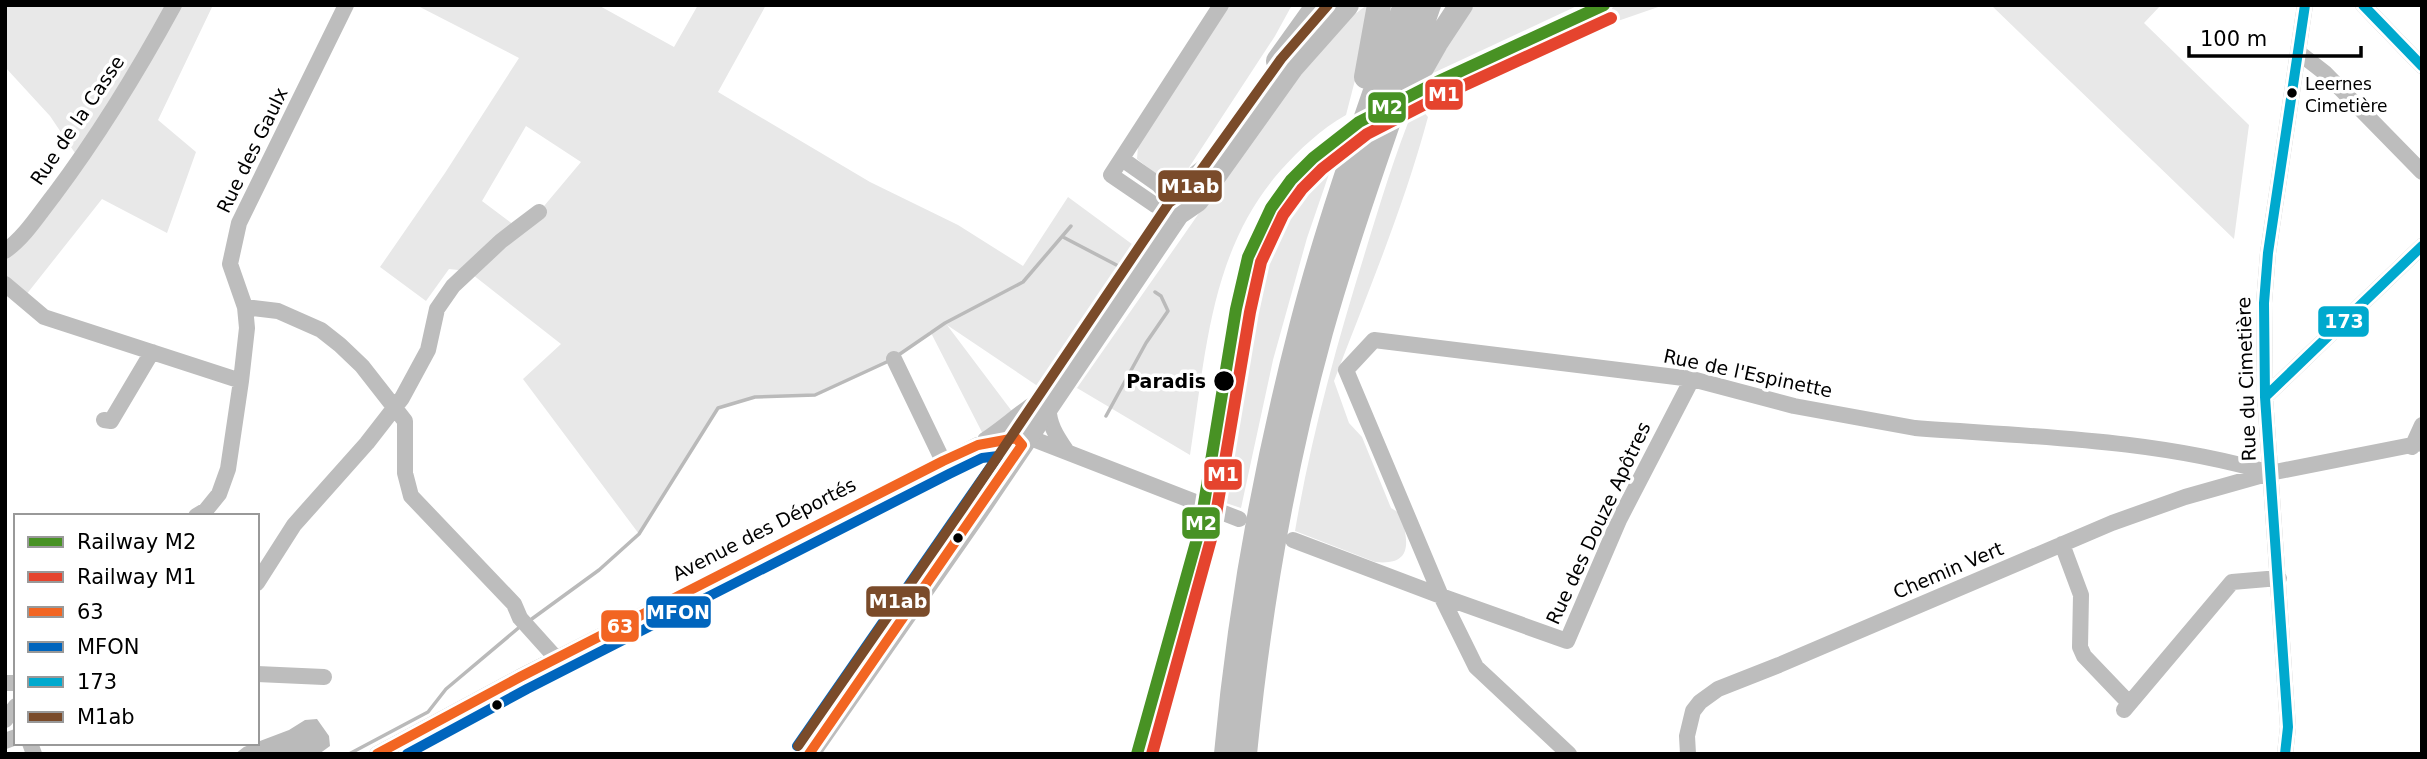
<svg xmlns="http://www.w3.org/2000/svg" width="2427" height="759" font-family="'DejaVu Sans',sans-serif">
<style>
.green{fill:#e8e8e8;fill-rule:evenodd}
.water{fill:#bababa}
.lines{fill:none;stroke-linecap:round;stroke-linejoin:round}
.stream{stroke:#bababa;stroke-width:3.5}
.minor{stroke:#bdbdbd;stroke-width:16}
.major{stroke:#bdbdbd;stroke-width:21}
.highway{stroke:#bdbdbd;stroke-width:24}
.bus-1-casing{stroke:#fff;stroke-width:16}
.bus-2-casing{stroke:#fff;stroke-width:16}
.bus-3-casing{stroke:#fff;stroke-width:16}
.bus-4-casing{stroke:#fff;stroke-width:16}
.bus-1{stroke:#f26522;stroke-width:10}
.bus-2{stroke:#0065bd;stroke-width:10}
.bus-3{stroke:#00a9ce;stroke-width:10}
.bus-4{stroke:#7a4b2a;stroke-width:10}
.rail-1-casing{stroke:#fff;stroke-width:18}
.rail-2-casing{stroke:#fff;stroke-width:18}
.rail-1{stroke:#489224;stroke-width:12}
.rail-2{stroke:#e5442e;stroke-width:12}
.bus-dot{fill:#000;stroke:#fff;stroke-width:2.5}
.labels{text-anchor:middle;stroke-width:7;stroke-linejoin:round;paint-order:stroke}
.bus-label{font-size:17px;fill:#000;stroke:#fff;text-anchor:start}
.street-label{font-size:19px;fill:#000;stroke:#fff}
.stop-label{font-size:19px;font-weight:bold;fill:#000;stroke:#fff;text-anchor:end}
.line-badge{stroke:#fff;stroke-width:2.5}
.badge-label{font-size:19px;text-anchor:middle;font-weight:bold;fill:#fff}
</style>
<rect width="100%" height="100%" fill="#fff"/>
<path class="green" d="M5,5h166l-94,151 -27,-40 -45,-49z
M174,5h39l-55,115 38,32 -29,81 -65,-34 -80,101 -17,-16v-33l22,-21z
M416,5h182l76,42 24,-42h68l-48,87 152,90 88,43 65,41 45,-69 72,53 -98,139 -95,-64 70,93 -31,22 -56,-109 -36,28 -79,36 -60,2 -37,11 -79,126 -116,-155 38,-35 -93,-73 -19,-2 -23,32 -46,-34 65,-94 74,-115zM526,126l55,36 -42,50 -21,16 -36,-27z
M1228,5h64l-17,31 -89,136 -13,8 -12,-2 -24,-19 1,-13z
M1367,5l-5,48 -16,62c-25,14 -46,34 -65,55 -71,80 -75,183 -91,285l-113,-67c50,-72 100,-143 150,-215 37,-53 88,-131 140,-168z
M1472,5h107l-148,69z
M1617,5h47l-52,18 -125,53 -38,25 -17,-12z
M1991,5h170l-17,18 105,102 -15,114z
M1416,103l12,14c-24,90 -61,177 -94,264l15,42 13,14 29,71 10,6c7,27 13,52 -26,48l-80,-31c16,-94 41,-184 69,-275 16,-52 31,-103 52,-153z
M1341,139l-34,99 -34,122 -32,148 -18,-6 -9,-23 26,-171 8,-35 14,-41 20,-31 24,-31z"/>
<path class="water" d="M317,719l12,17 1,10 -11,8h-84l9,-7 45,-17 16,-10z"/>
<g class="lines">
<path class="stream" d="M1063,237l63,33
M897,356l48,-33 78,-41 48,-56
M1106,416l40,-73 22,-32 -7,-15 -6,-4
M529,621l70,-51 40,-36 79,-126 37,-11 60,-2 76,-35
M349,754l79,-42 18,-23 76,-64"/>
<path class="minor" d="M2363,5l59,61
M2298,52l27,21 97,99
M1122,159l37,26 22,26
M1159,185c19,4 32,-8 46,-19
M1181,211l-26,-6 -44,-30 110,-170
M5,251c20,-14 34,-37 49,-56 45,-60 84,-124 120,-190
M5,284l39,33 197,64
M245,307l33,4 43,19 19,15 22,21 43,55v52l6,23 103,108 6,14 36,40
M894,359l49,102
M1692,379l-73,141 -52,121 -126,-45 -95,-226 28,-30 318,39 102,27 121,22c119,9 241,11 355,45
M2265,397l157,-151
M1049,405c-2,17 8,32 17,45
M104,420l7,1 41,-69
M985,440c23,-15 48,-40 73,-49
M978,445l14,8 10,22
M2412,447l10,-22
M196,516l10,-6 13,-16 9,-25 13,-88 6,-53 -2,-21 -15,-43 9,-41 107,-218
M1293,540l148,56 35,71 93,87
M2062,544l19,51 -1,52 4,9 45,47
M257,583l37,-58 73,-82 35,-45 26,-48 9,-41 16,-23 48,-45 38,-29
M257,674l67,3
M5,683h11
M2124,710l108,-128 47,-4
M5,720l11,-14
M5,741l11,-4
M30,743l4,11
M377,754l143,-77 458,-232 50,-8 211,82
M1688,754l-1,-18 6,-25 7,-9 18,-13 61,-24 333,-142 73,-26 85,-24 152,-30
M2285,754l3,-27 -23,-330 -1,-94 4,-50 37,-248"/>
<path class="major" d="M809,754l168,-241 204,-302"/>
<path class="highway" d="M1278,61l40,-56
M1366,77l13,-72
M1415,80l21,-37 25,-38
M1181,211l16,-11 95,-133 55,-62
M1226,754c13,-144 39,-287 75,-427 28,-109 67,-215 104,-322
M1245,754c14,-143 38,-284 76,-422 31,-110 71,-218 108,-327"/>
<g class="bus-1-casing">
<path id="bus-1" d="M377,754l143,-77 423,-216 35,-16 38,-7 6,7 -213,309"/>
</g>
<g class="bus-2-casing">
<path id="bus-2" d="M407,754l120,-65 422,-215 33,-16 16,-2 -201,290"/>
</g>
<g class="bus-3-casing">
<path id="bus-3" d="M2363,5l59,61
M2265,397l157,-151
M2285,754l3,-27 -23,-330 -1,-94 4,-50 37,-248"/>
</g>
<g class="bus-4-casing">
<path id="bus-4" d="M798,746l167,-241 204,-302 18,-13 94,-131 47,-54"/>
</g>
<use href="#bus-1" class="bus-1"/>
<use href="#bus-2" class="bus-2"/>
<use href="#bus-3" class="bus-3"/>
<use href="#bus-4" class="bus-4"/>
<g class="rail-1-casing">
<path id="rail-1" d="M1137,754l63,-226 36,-219 12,-52 23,-49 20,-28 22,-22 46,-36 78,-40 167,-77"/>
</g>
<g class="rail-2-casing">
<path id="rail-2" d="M1152,754l61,-222 37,-220 11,-50 22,-47 19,-26 20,-20 45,-35 76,-39 168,-77"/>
</g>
<use href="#rail-1" class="rail-1"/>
<use href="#rail-2" class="rail-2"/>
</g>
<g class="bus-dot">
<circle cx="2292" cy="93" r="6"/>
<circle cx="1224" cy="381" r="11"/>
<circle cx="958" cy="538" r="6"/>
<circle cx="497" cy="705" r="6"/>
</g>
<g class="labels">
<g class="bus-label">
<text x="2305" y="90">Leernes<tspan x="2305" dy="22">Cimetière</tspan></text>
</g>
<g class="street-label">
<text transform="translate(77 120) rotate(-56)" y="7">Rue de la Casse</text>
<text transform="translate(252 150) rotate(-64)" y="7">Rue des Gaulx</text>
<text transform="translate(1748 373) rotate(12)" y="7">Rue de l'Espinette</text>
<text transform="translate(2246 379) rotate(-92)" y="7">Rue du Cimetière</text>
<text transform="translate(1598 523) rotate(-65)" y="7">Rue des Douze Apôtres</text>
<text transform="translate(764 529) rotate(-27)" y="7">Avenue des Déportés</text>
<text transform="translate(1948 570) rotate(-23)" y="7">Chemin Vert</text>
</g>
<g class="stop-label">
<text x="1206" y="388">Paradis</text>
</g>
</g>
<g class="line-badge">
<rect x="1424" y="78" width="40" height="33" rx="7" fill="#e5442e"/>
<rect x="1367" y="91" width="40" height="33" rx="7" fill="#489224"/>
<rect x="1157" y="169" width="66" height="34" rx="7" fill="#7a4b2a"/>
<rect x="2317" y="305" width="53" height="33" rx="7" fill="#00a9ce"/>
<rect x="1203" y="458" width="40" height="33" rx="7" fill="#e5442e"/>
<rect x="1181" y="506" width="40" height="34" rx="7" fill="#489224"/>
<rect x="865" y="585" width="66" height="33" rx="7" fill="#7a4b2a"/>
<rect x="645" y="595" width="67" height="34" rx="7" fill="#0065bd"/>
<rect x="600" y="609" width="40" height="34" rx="7" fill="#f26522"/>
</g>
<g class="badge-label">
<text x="1444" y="101">M1</text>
<text x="1387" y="114">M2</text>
<text x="1190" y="193">M1ab</text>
<text x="2344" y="328">173</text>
<text x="1223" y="481">M1</text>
<text x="1201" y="530">M2</text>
<text x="898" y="608">M1ab</text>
<text x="678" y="619">MFON</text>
<text x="620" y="633">63</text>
</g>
<rect width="2427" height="759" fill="none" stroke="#000000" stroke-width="14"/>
<rect x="14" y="514" width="245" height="231" fill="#ffffff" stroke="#999999" stroke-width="2"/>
<rect x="28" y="537" width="35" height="10" fill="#489224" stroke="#999999" stroke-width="2"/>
<text x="77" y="549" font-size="21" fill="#000000">Railway M2</text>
<rect x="28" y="572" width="35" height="10" fill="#e5442e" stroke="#999999" stroke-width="2"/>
<text x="77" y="584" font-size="21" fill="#000000">Railway M1</text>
<rect x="28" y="607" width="35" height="10" fill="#f26522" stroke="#999999" stroke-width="2"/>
<text x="77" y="619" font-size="21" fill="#000000">63</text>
<rect x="28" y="642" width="35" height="10" fill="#0065bd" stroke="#999999" stroke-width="2"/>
<text x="77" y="654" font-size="21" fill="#000000">MFON</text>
<rect x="28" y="677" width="35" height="10" fill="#00a9ce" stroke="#999999" stroke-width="2"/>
<text x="77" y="689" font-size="21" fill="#000000">173</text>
<rect x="28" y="712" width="35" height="10" fill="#7a4b2a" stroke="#999999" stroke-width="2"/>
<text x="77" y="724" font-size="21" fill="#000000">M1ab</text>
<path d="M2189 46v10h172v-10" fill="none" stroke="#000000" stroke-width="3.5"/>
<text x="2200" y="46" font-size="21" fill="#000000" stroke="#ffffff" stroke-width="5" paint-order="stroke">100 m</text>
</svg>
